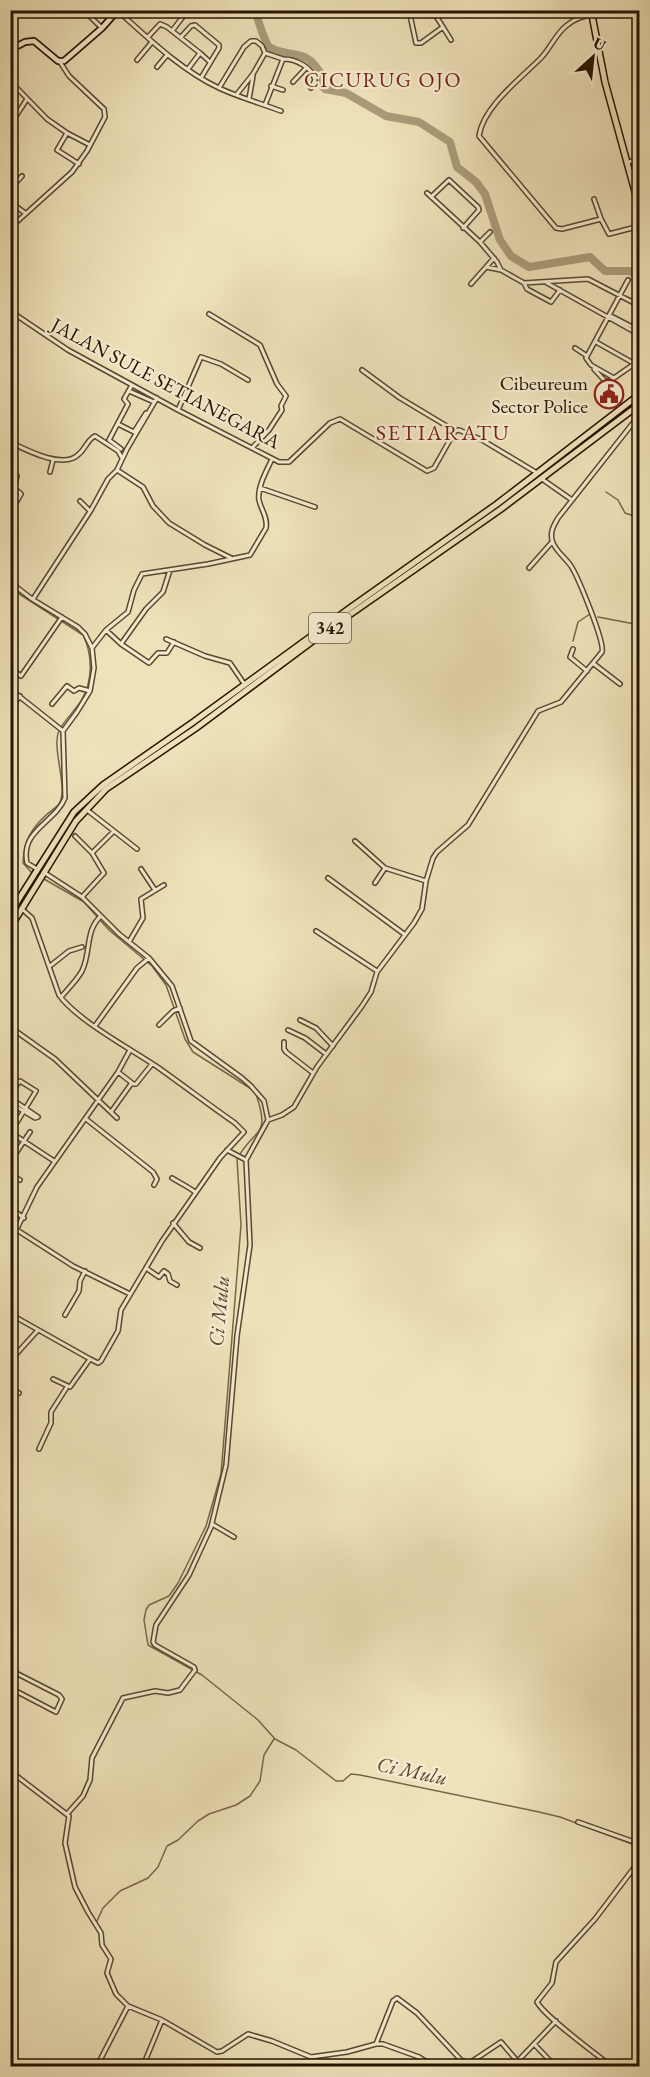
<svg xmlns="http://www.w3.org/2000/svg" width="650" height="2077" font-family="'EB Garamond',serif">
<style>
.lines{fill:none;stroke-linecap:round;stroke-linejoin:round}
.stream{stroke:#76664a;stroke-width:1.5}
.river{stroke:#ab9c7b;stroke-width:8}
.street-casing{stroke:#58482e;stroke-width:6}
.secondary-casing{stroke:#261400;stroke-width:8}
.primary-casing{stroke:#261400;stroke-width:8}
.street{stroke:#f5ecd2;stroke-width:3}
.secondary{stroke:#f5ecd2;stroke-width:4.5}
.primary{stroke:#efe2ba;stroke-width:5}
.labels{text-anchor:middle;stroke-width:4.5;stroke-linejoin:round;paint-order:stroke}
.shield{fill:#f5ecd2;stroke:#64553f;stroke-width:1.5}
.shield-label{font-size:18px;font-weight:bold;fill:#261400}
.street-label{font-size:20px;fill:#261400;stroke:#f5ecd2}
.poi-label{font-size:20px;fill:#261400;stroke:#f5ecd2;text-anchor:end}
.neighbourhood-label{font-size:21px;letter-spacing:1.5px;fill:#7a1f14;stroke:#f5ecd2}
.water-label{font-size:21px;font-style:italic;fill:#5b4a31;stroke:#f5ecd2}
.quarter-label{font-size:22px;letter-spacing:1.5px;fill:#7a1f14;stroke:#f5ecd2}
</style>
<rect width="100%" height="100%" fill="#efe2ba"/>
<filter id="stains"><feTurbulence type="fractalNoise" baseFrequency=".00333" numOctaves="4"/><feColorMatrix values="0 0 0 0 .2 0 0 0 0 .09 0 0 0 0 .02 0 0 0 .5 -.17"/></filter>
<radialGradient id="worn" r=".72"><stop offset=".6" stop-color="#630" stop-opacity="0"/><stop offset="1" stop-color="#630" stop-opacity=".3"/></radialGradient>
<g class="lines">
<path class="stream" d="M606,492l12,8 7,13 9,3 6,8
M10,588l73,47c10,20 10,47 -2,66 -6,10 -17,19 -22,30 -8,17 10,57 0,73 -3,4 -10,8 -14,12 -15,14 -21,26 -22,47l9,10
M598,617l42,8
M573,641l5,-19 12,-8
M44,879l40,23 25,28 43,36 14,19 19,54 8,13 60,38
M256,1094c15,45 -1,32 -19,65l4,66 -20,249 -15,52 -28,57 -9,13 -20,9 -3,5 -2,10 4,25 54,30 56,45 17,19 21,11 40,31h7l8,-7 9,1 179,37 21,5 80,30
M97,1921l6,-13 17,-17 28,-13 10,-11 9,-21 11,-6 20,-19 11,-7 27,-9 14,-9 10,-15 4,-26 10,-16"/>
<path class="river" d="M254,10c6,12 8,27 15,37 22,13 38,-2 54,31l-2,7 4,4 21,4 40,23 33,6 31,20 7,25 19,15 9,12 15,46 11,16 18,11 61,-10 15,14h25l10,7"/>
<g class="street-casing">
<path id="street" d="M83,10l19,18
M413,10l-3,5 6,28h5l22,-16 8,13
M432,10l11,17
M118,11c31,28 63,59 101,77 19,9 41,15 62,23
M592,15c-10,1 -18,4 -26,11 -11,9 -16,23 -26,33 -19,19 -57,48 -61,77l77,92 6,1 39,-10 8,15 31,-8
M172,31l16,-21
M148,37l12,-13 7,3 33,26 -12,16
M181,37l10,-11 4,-1 24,20v3l-18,30
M200,53l10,9
M283,59c13,0 29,8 32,21l-4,8
M137,60l15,-18
M157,67l10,-12
M10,81l37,38 20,14 23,12
M293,82l13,-14
M271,86l12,4
M219,88l25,-41 7,-6h5l6,5 3,7 18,6 -18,46
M237,94l16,-20 12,-21
M249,99l4,-23
M10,125l17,-26
M67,133l-10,17 22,14
M628,162l12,-3
M10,189l12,-13
M427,193l53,49 17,20 4,8 23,13 64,-4 52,27
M431,197l18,-17 29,27 1,3 -16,18
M594,199l7,20
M10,202l15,11
M10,228l62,-56 15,-21 18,-34 -1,-8 -35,-33 -9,-14
M480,242l10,-10
M486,267l15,3
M628,280l-42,78 5,7 23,13 26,-18
M524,283l3,6 24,13 9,-12
M547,283l93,52
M471,284l23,-26
M10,311l58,39 110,60 101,52h10l41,-39 10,-4 87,52 7,-3 21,-37 4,-1 23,10 55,33
M209,314l51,31 17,39 9,12 -5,10 1,4 -13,20 -17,18
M609,315l31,16
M596,342l39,22
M575,348l12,8
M594,369l11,12h5l4,-3
M362,370l38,28 55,33
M129,391l25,11
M178,410l23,-53 20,7 27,16
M118,424l16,8 12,-19
M10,442c16,8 54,28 69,12 7,-6 8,-14 16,-18l23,15 4,7
M121,449l-12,-9 19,-36 -4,-5 8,-14
M117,470l10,-21 30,-51
M50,472l3,-12
M542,479l30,21
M260,488l55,19
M80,501l10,10
M10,513l11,-19 -7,-6 3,-12 -4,-8
M529,568l23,-26
M10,582l22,17 46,28 7,7 7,14 2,20 -4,23 -13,21 -14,19 2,67c-10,25 -45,32 -38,65l10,6
M33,599l58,-89 17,-31 9,-9 26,17 10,19 16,17 36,22 26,13
M106,630l15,14 28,19 9,-10h9l7,-11
M166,639l39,17 25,7 15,22
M121,644l25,-35 17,-17 7,-22
M92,648l14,-18 22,-18 6,-22 8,-16 66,-10 42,-9 16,-27c2,-11 -5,-18 -7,-28 -2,-13 8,-30 13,-41
M573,649l-3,8 17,14
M594,664l26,20
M10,682l7,-9 4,3 41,-59
M10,689l53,42
M52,704l15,-18 7,5 5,-3 11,3
M10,709l10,-13
M87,810l50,39
M75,836l17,17
M355,841l30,27 41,13
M141,869l14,21
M45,873l37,24 37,37 30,24 23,28 19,55 51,37 9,8 13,15 4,19
M328,878l76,56
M375,883l10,-15
M82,897l22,-24 -12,-20 21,-21
M316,931l61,40
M129,942l14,-24 -2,-19 23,-14
M50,966l19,-15 13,-4
M61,997c7,-8 16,-17 21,-26 9,-18 3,-41 19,-55
M300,1020l16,8 17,18
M159,1025l14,-14 7,-3
M95,1026l42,-58 12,-10
M10,1027l45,32 62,59
M288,1030l17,8 21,16
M284,1042v7l2,3 27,21
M118,1072l14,11
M10,1093l10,-12 16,10 -25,41
M10,1098l28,19 -3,1 -25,-15
M111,1112l20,-28h5l16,-20
M86,1119l67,53 4,7 -3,6
M10,1132l44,29
M227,1150l19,10
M10,1162l20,-30
M10,1174l10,6
M172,1178c8,5 15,8 23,14
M10,1208l14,10
M173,1223l16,19 11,6
M17,1230l56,36 57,28
M10,1243l27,-56 81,-115 12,-22
M146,1268l13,9 5,-6 4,3 2,7 7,4
M10,1314l80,45 8,4 3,-2 17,-30 3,-21 41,-69 58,-83 24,-26 -9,-9c-26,-18 -52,-38 -79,-57 -27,-18 -79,-46 -97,-71l-27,-77 -10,-9
M65,1315l14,-24 1,-10 5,-10
M10,1361l28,-31
M53,1379l17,8 20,-28
M10,1388l9,5
M39,1449l12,-26v-11l16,-25
M212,1524l22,13
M10,1670l49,25 3,4 -6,13 -46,-24
M10,1771l59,45 -4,27 10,44 13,25 13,21 1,12 9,14 -4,14 9,21 12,12
M67,1814l16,-18 7,-16 2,-22 31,-60 32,-7 13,2 12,-3 15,-20 -1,-3 -39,-22 -2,-3 3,-17 33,-50 22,-48 15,-62 11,-129 13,-91 -4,-85 22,-40 14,-5 12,-8 23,-40 45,-61 9,-14 6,-20 37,-49 8,-14 4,-28 7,-23 4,-6 31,-27 70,-114 23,-9 41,-50c3,-10 -24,-75 -31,-86 -6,-9 -17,-16 -19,-26 -2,-9 2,-15 6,-22l82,-104
M578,1822l62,22
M376,2044l17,-43 4,-3 20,15 44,47 14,6
M535,2045l20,21
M468,2064l33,-22 17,20
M97,2066l31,-60 34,14 55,32 5,-1 26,-17 24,7 39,16 36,-5 29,-8h7l36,13 14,9
M143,2066l19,-46
M452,2066l7,-7
M513,2066l43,-45
M611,2066c-16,-13 -66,-49 -74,-64l15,-19 4,-21 39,-43 45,-59"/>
</g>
<g class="secondary-casing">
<path id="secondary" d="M10,50l15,-8 9,-1 24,20h6l38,-33 16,-18"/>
</g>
<g class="primary-casing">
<path id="primary" d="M591,10l14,72 35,128
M10,913l64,-101 29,-27 89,-62 158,-115 147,-104 143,-110
M10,928l66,-107 30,-32 90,-61 126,-94 179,-125 139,-105"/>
</g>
<use href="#street" class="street"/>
<use href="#secondary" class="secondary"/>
<use href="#primary" class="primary"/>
</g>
<defs>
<g id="civic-ring" transform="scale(1.5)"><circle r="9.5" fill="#f5ecd2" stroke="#8f2418" stroke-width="1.5"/><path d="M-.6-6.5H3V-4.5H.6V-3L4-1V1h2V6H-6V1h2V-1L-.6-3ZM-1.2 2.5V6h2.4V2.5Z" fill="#8f2418"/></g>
</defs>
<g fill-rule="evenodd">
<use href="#civic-ring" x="609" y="394"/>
</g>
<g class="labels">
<rect class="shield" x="309" y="613" width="42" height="30" rx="4.5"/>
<g class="shield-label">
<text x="330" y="634">342</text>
</g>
<g class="street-label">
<text transform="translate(166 383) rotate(28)" y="7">JALAN SULE SETIANEGARA</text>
</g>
<g class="poi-label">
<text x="588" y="390">Cibeureum<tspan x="588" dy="23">Sector Police</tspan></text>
</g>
<g class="neighbourhood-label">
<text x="383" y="87">CICURUG OJO</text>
</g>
<g class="water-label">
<text transform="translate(219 1311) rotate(-85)" y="7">Ci Mulu</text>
<text transform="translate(412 1771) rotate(12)" y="7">Ci Mulu</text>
</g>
<g class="quarter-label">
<text x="443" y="440">SETIARATU</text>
</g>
</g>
<rect width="650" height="2077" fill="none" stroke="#efe2ba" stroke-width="36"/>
<rect x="12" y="12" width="626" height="2053" fill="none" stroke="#261400" stroke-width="3"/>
<rect x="18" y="18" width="614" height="2041" fill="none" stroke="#261400" stroke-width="1.5"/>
<g transform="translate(593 57) rotate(27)" stroke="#f5ecd2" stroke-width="4.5" paint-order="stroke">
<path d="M0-4.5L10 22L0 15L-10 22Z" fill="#261400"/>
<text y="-9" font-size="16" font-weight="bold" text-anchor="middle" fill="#261400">U</text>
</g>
<rect width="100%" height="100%" filter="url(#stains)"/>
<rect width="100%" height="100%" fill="url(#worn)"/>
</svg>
